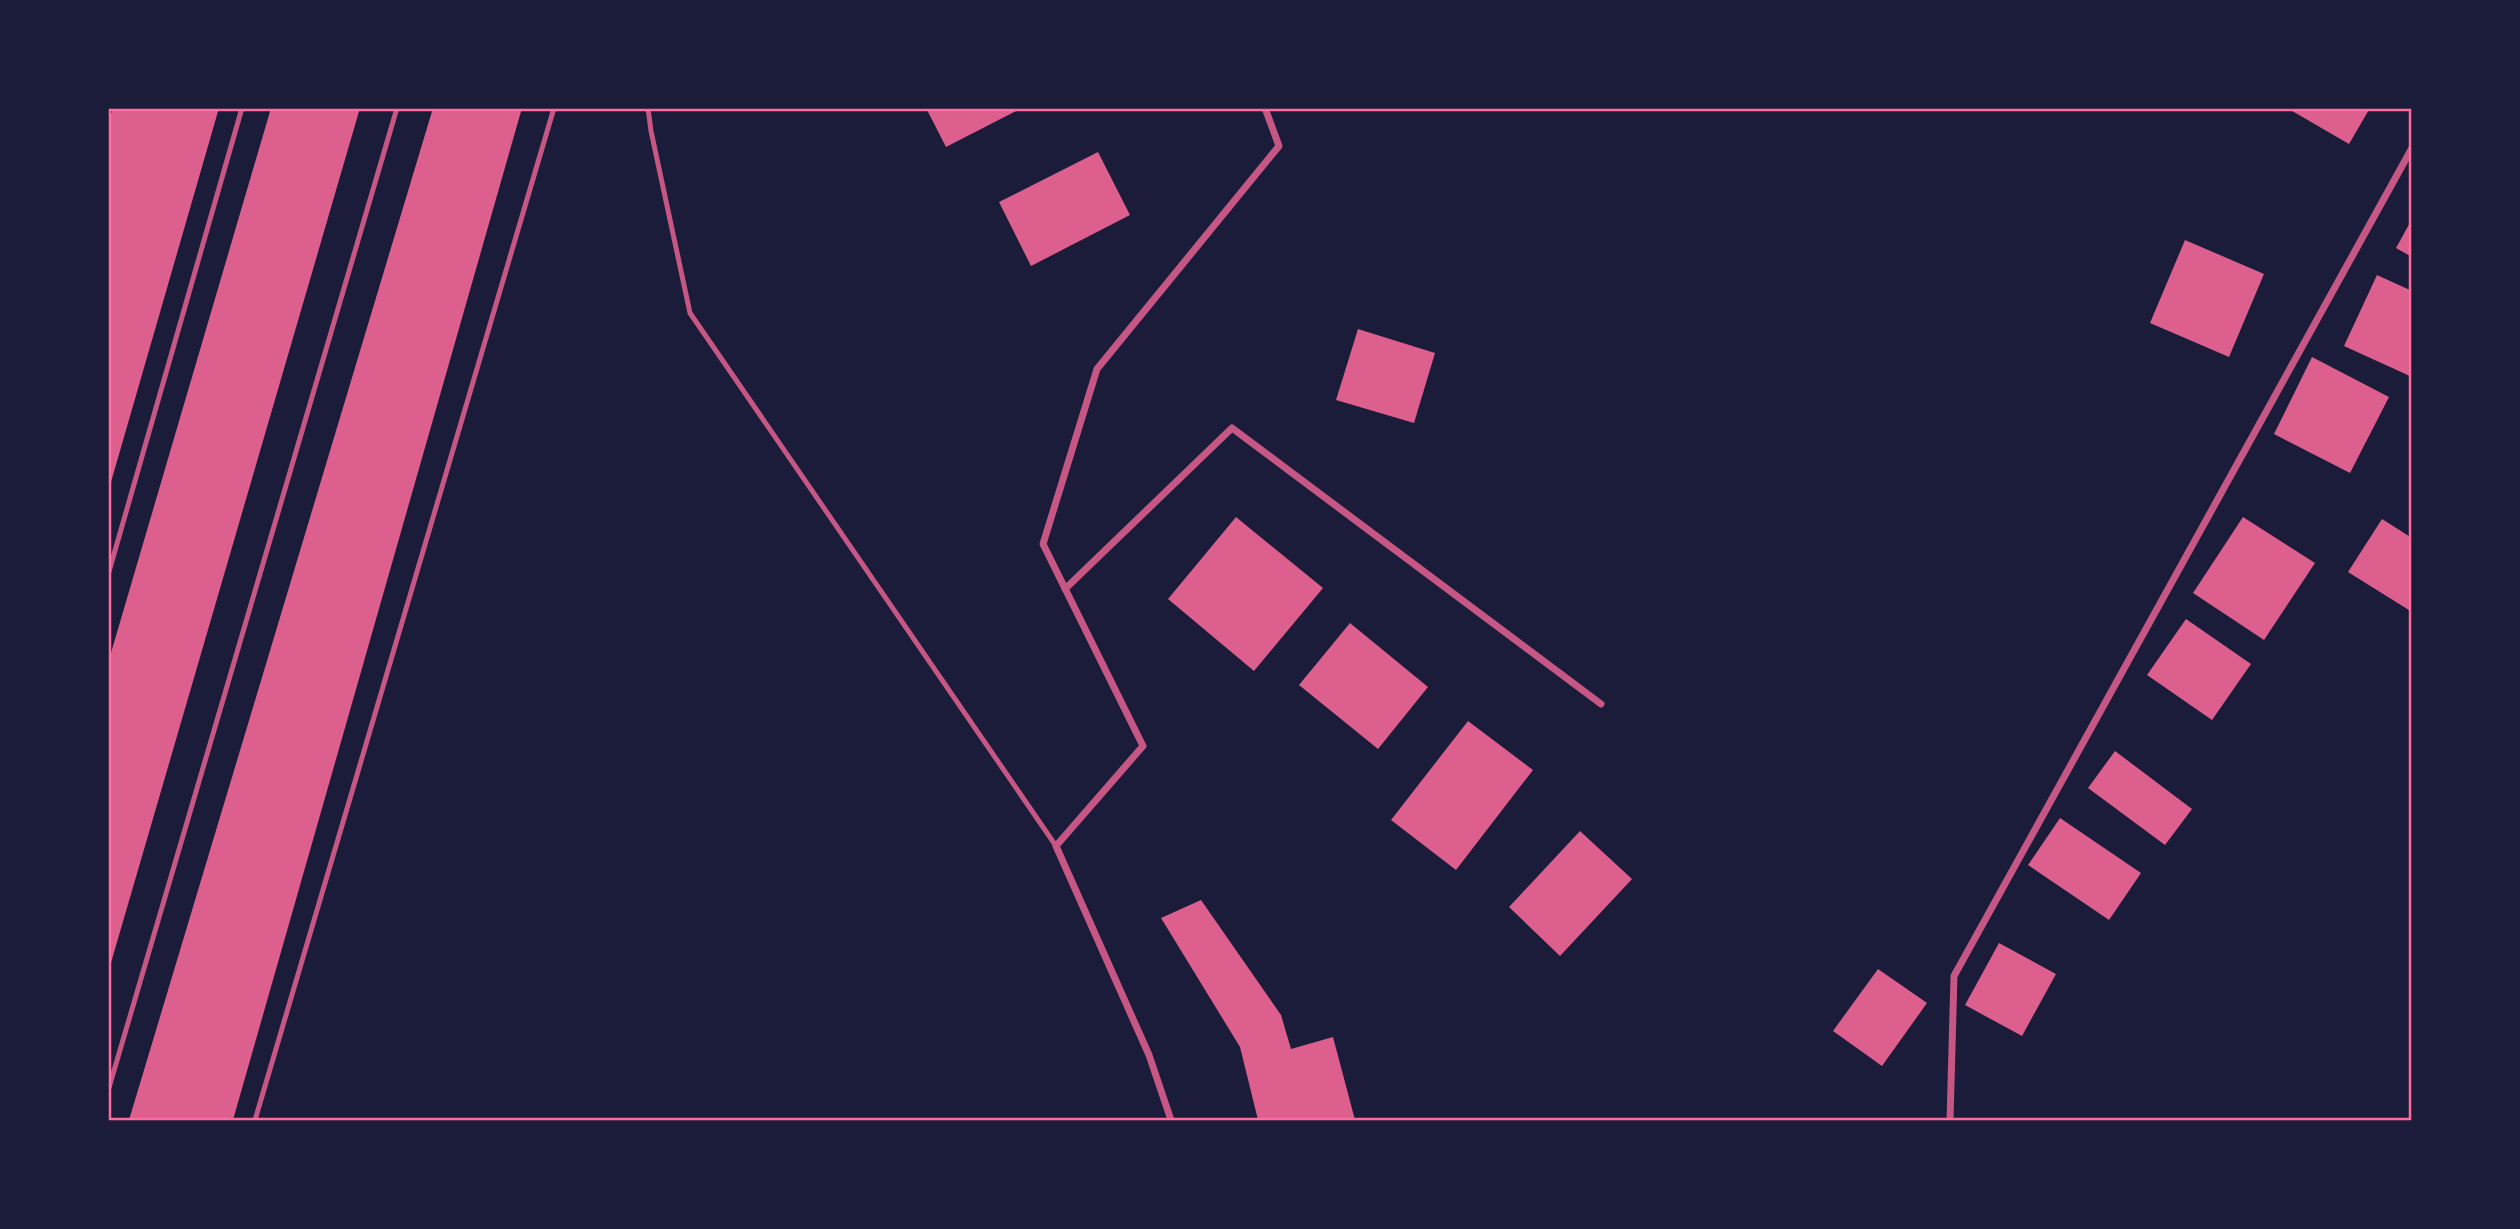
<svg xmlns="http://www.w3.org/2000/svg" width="2520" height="1229" font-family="'Fira Sans Condensed',sans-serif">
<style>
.building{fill:#dd5f8e}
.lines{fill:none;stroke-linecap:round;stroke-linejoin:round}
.service{stroke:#c65784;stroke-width:5}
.minor{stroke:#c65784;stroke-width:7}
.neatline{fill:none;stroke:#ff6b9d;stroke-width:2.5}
</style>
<rect width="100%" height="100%" fill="#1b1b3a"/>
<path class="building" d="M113,108h106l-110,381 -1,-365z
M271,108h89l-252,865v-310z
M433,108h89l-289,1012h-104z
M926,108h96l-76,39z
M2287,108h83l-21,36z
M1098,152l32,63 -99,51 -32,-64z
M2412,219v38l-16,-9z
M2185,240l79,34 -35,83 -79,-34z
M2377,275l35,16v86l-68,-31z
M1358,329l77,24 -21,70 -78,-23z
M2312,357l77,40 -39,76 -76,-39z
M1236,517l87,71 -69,83 -86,-72z
M2243,517l72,46 -51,77 -71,-47z
M2382,519l30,19v74l-64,-40z
M2186,619l65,45 -39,56 -65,-45z
M1350,623l78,64 -50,62 -79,-64z
M1468,721l65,49 -77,100 -65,-50z
M2115,751l77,58 -27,36 -77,-57z
M2060,818l81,55 -32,47 -81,-55z
M1580,831l52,48 -72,77 -51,-49z
M1201,900l80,115 10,34 42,-12 22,83h-97l-18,-73 -79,-129z
M1999,943l57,31 -34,62 -57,-31z
M1878,969l49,34 -45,63 -49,-35z"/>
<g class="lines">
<path class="service" d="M648,108l3,23 39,182 366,533
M108,575l134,-467
M108,1091l289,-983
M255,1120l299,-1012"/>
<path class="minor" d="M1065,589l167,-161 369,276
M1171,1120l-22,-65 -93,-209 87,-100 -100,-202 54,-175 182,-223 -14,-38
M1950,1120l4,-144 458,-828"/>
</g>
<rect width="2520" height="1229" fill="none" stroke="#1b1b3a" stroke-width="220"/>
<rect x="110" y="110" width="2300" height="1009" class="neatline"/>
</svg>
